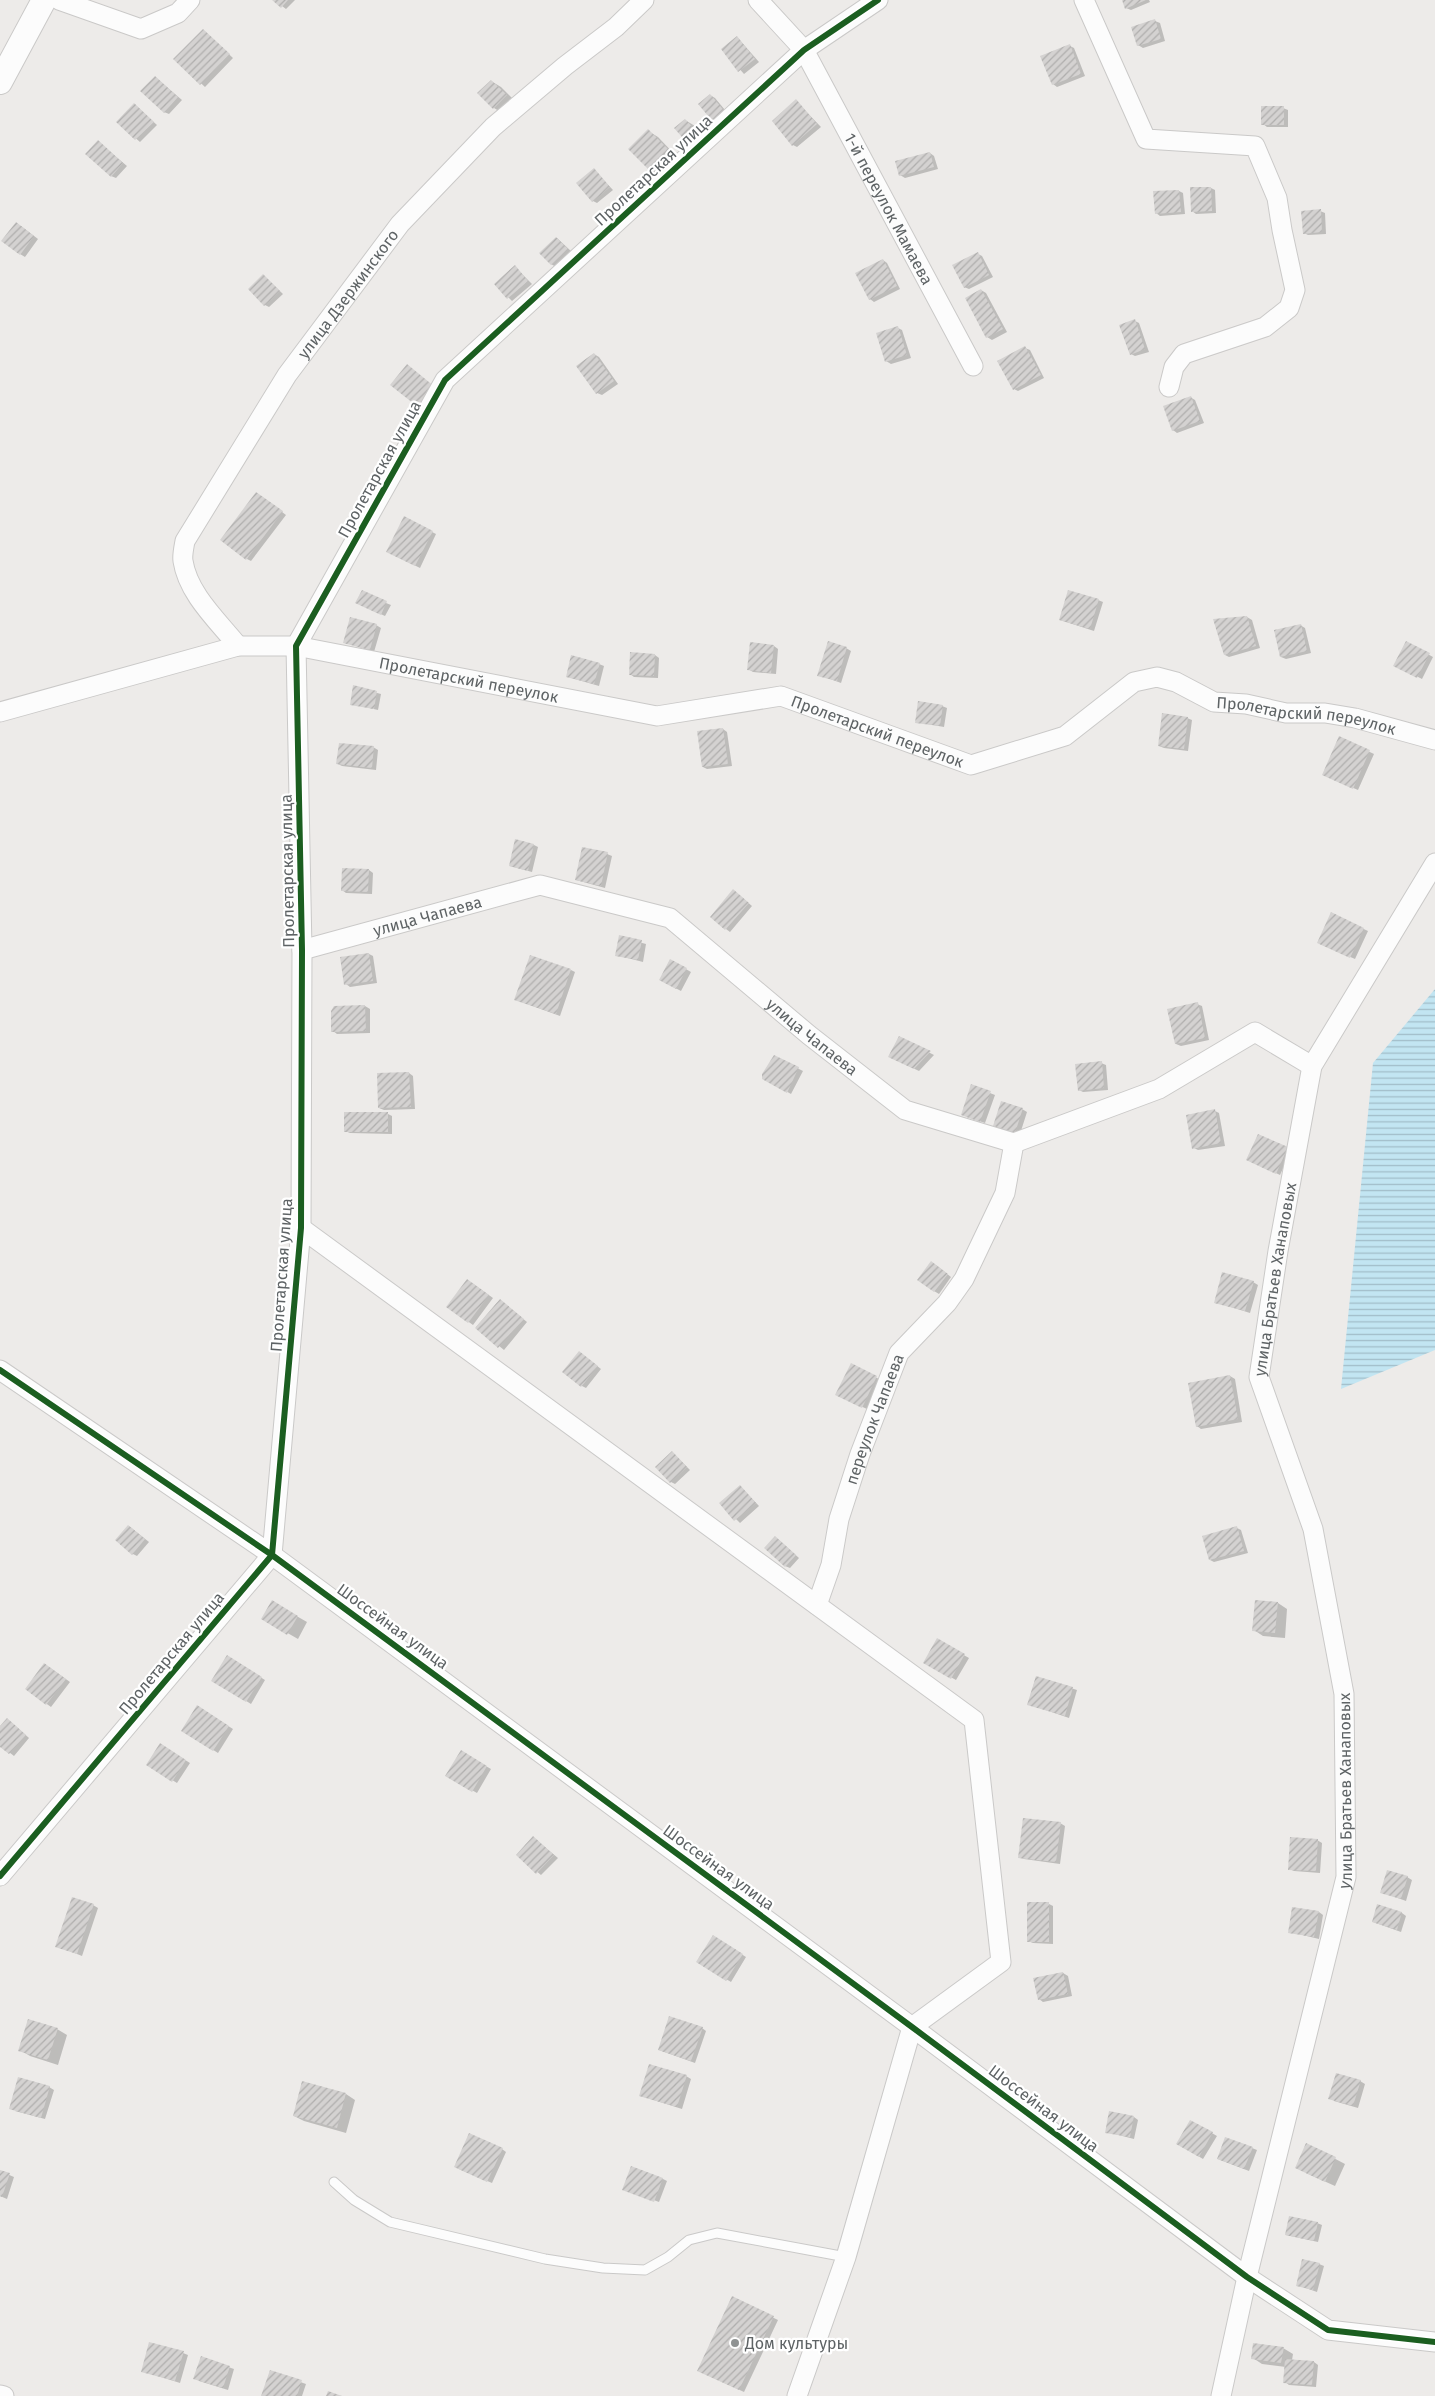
<svg xmlns="http://www.w3.org/2000/svg" width="1435" height="2396" font-family="'Fira Sans',sans-serif">
<style>
.water{fill:url(#water-rules)}
.shadow{fill:#0003}
.building{fill:url(#building-hatch)}
.lines{fill:none;stroke-linecap:round;stroke-linejoin:round}
.service-casing{stroke:#cac9c8;stroke-width:11}
.minor-casing{stroke:#cac9c8;stroke-width:21}
.tertiary-casing{stroke:#cac9c8;stroke-width:26}
.service{stroke:#fcfcfc;stroke-width:9}
.minor{stroke:#fcfcfc;stroke-width:19}
.tertiary{stroke:#fcfcfc;stroke-width:24}
.cycleway-casing{stroke:#fff;stroke-width:9}
.cycleway{stroke:#1b5e20;stroke-width:6}
.poi-dot{fill:#909393;stroke:#fff;stroke-width:2}
.labels{text-anchor:middle;stroke-width:4.5;stroke-linejoin:round;paint-order:stroke}
.street-label{font-size:16px;fill:#5e6365;stroke:#fff}
.poi-label{font-size:16px;fill:#5e6365;stroke:#fff;text-anchor:start}
</style>
<defs>
<pattern id="water-rules" width="6" height="5" patternUnits="userSpaceOnUse" patternTransform="scale(1.25)"><rect width="6" height="5" fill="#c2e5f2"/><path d="M0 2.5h6" fill="none" stroke="#a1bdc8"/></pattern>
<pattern id="building-hatch" width="6" height="6" patternUnits="userSpaceOnUse" patternTransform="scale(1.25)"><rect width="6" height="6" fill="#d4d2d1"/><path d="M-1 1l2-2M0 6l6-6M5 7l2-2" fill="none" stroke="#afaead"/></pattern>
</defs>
<rect width="100%" height="100%" fill="#edebe9"/>
<path class="water" d="M1435,989v361l-94,39 32,-326z"/>
<path class="shadow" d="M274,0h21l-9,9z
M1123,0h26l1,2 -19,8 -5,-2z
M1155,21l5,2 5,18 -22,7 -5,-3z
M203,30l30,28 -28,29 -30,-28z
M737,37l22,25 -15,12 -22,-25z
M1070,46l4,2 11,28 -28,11 -4,-3z
M155,77l27,23 -13,14 -5,-2z
M491,81l10,6 15,15 -12,12 -10,-6 -15,-15z
M710,95l5,3 15,18 -15,6z
M796,101l25,26 -24,20 -4,-2z
M134,104l23,21 -17,17 -23,-20z
M1283,108l5,2v17h-21l-4,-3z
M685,120l10,6 14,15 -33,-12z
M648,131l10,6 22,23 -18,17 -10,-5z
M102,145l25,21 -11,12 -5,-2z
M930,153l4,3 4,13 -33,9 -5,-3z
M594,170l19,20 -16,13 -4,-2z
M1211,188l4,2 1,23 -20,1 -4,-3z
M1179,191l4,2 2,21 -25,2 -4,-3z
M1320,211l5,2 1,21 -18,1 -4,-2z
M21,226l17,13 -13,18 -5,-3z
M557,238l15,14 -16,15 -5,-3z
M978,254l4,2 11,21 -24,12 -5,-2z
M883,260l4,3 13,26 -26,13 -4,-3z
M515,267l17,17 -20,17 -17,-17z
M263,275l20,19 -14,13 -4,-2z
M981,290l5,3 21,39 -15,8 -5,-3z
M1135,321l4,2 10,29 -14,4 -4,-2z
M898,328l4,2 9,28 -20,6 -5,-3z
M1025,348l5,2 14,28 -26,13 -4,-2z
M594,354l5,3 19,27 -16,11 -5,-2z
M1190,397l5,3 9,23 -27,10 -4,-3z
M261,496l25,19 -35,46 -4,-2z
M432,532l4,2 -16,34 -28,-14z
M1098,600l5,2 -9,29 -34,-11z
M386,603l5,2 -6,11 -24,-11z
M1247,617l5,3 8,28 -31,9 -4,-2z
M376,625l5,3 -7,24 -30,-10z
M1300,625l5,3 6,25 -25,6 -5,-2 -6,-26z
M1406,642l27,15 -11,22 -27,-14z
M774,646l4,3 -2,25 -23,-2 -5,-3z
M846,648l5,3 -10,32 -22,-8z
M655,655l4,3 -1,20 -24,-1 -4,-3z
M599,664l5,2 -5,20 -31,-9z
M354,687l27,7 -3,16 -26,-6z
M942,706l5,2 -3,19 -28,-5z
M1187,718l5,2 -4,31 -24,-3 -5,-2z
M723,729l4,3 5,34 -25,3 -4,-2z
M1340,738l34,16 -16,36 -30,-13z
M373,747l5,3 -2,20 -34,-4 -4,-2z
M534,845l4,2 -6,25 -22,-6z
M607,854l5,2 -7,32 -29,-8z
M369,870l4,3 -1,21 -26,-1 -4,-3z
M738,894l14,12 -22,26 -4,-3z
M1331,914l37,17 -13,28 -32,-14z
M620,937l26,7 -3,18 -27,-7z
M369,954l4,2 4,27 -27,4 -4,-3z
M670,960l21,12 -10,19 -21,-11z
M571,970l4,2 -15,44 -44,-16z
M1197,1004l5,2 7,34 -28,6 -5,-2z
M365,1006l5,3v24l-33,1 -4,-3z
M899,1037l35,18 -15,16 -25,-12z
M775,1057l28,14 -12,23 -28,-16z
M1101,1063l5,2 2,25 -25,2 -4,-2z
M409,1073l4,3 2,33 -31,1 -5,-2z
M972,1086l23,9 -10,28 -18,-6z
M1022,1109l5,3 -7,22 -22,-6z
M1215,1111l4,2 6,33 -27,4 -4,-2z
M388,1114l4,2v18l-42,-1 -5,-2z
M1287,1148l4,3 -11,24 -28,-13z
M936,1265l15,12 -12,17 -5,-3z
M1253,1282l5,3 -8,28 -35,-11z
M472,1283l21,15 -20,27 -25,-18z
M500,1300l27,22 -23,28 -28,-23z
M583,1355l18,14 -15,19 -4,-2z
M851,1365l30,15 -14,29 -26,-12z
M1230,1376l5,3 7,43 -41,7 -4,-3z
M672,1452l18,18 -15,14 -4,-2z
M740,1486l19,20 -19,17 -20,-20z
M129,1526l20,16 -12,14 -4,-2z
M1237,1528l4,2 7,23 -34,9 -4,-2z
M779,1540l20,18 -9,10 -5,-2z
M272,1602l35,20 -9,17 -35,-20z
M1278,1603l9,6 -2,29 -22,-2 -9,-6z
M937,1640l32,18 -13,22 -31,-17z
M228,1657l37,23 -14,24 -38,-24z
M49,1667l21,15 -19,25 -25,-18z
M1036,1677l41,13 -8,28 -41,-14z
M198,1707l35,22 -15,24 -36,-23z
M11,1722l18,16 -15,18 -14,-11v-17z
M161,1745l29,18 -13,20 -29,-18z
M461,1752l30,17 -14,24 -30,-17z
M1060,1823l5,3 -5,38 -36,-5 -5,-2z
M534,1838l24,20 -17,17 -24,-20z
M1317,1840l5,3 -2,30 -26,-2 -5,-2z
M1407,1877l5,3 -6,21 -25,-9z
M1049,1904l4,2v38l-20,-1 -5,-2z
M93,1905l5,3 -16,48 -25,-10z
M1319,1912l4,3 -4,24 -29,-7z
M1402,1913l4,3 -5,16 -28,-10z
M714,1937l32,20 -15,25 -33,-20z
M1063,1973l5,3 4,20 -29,6 -4,-3z
M702,2028l4,3 -11,32 -36,-13z
M57,2029l10,6 -9,30 -28,-9 -10,-6z
M686,2076l5,3 -9,30 -41,-13z
M1360,2081l5,3 -7,24 -24,-7z
M49,2087l5,3 -9,29 -30,-8z
M346,2094l9,6 -9,33 -42,-12 -10,-5z
M1134,2117l4,3 -4,19 -27,-7z
M1191,2121l26,15 -14,23 -25,-15z
M1307,2144l38,20 -10,22 -29,-13z
M1252,2148l5,2 -8,21 -31,-12z
M502,2149l4,3 -14,31 -33,-14z
M0,2171l14,6 -7,22 -7,-3z
M663,2179l4,2 -8,21 -32,-12z
M1317,2223l5,2 -4,17 -32,-7z
M1319,2264l5,2 -7,26 -20,-7z
M732,2298l46,22 -34,72 -41,-19z
M1283,2348l10,6 -1,6 22,2 4,3 -2,22 -27,-2 -4,-3 1,-15 -24,-3 -9,-6z
M183,2353l5,2 -8,28 -38,-12z
M202,2358l32,11 -6,21 -29,-9z
M271,2372l35,12 -4,12h-39z"/>
<path class="building" d="M272,0h16l-7,8z
M1122,0h24l-21,9z
M1155,19l6,20 -24,7 -6,-19z
M203,29l27,25 -30,31 -27,-26z
M737,36l18,23 -17,13 -17,-23z
M1070,44l11,30 -29,11 -12,-29z
M155,76l23,21 -14,16 -24,-22z
M491,80l16,15 -14,14 -16,-16z
M710,94l16,19 -12,10 -16,-19z
M796,99l21,25 -25,22 -20,-25z
M134,103l20,19 -19,18 -19,-18z
M1261,106h23v19h-23z
M685,119l15,16 -11,10 -15,-17z
M648,129l24,24 -20,20 -24,-24z
M98,140l25,23 -12,14 -26,-23z
M930,152l4,15 -35,9 -4,-15z
M594,168l16,19 -18,15 -16,-19z
M1190,187h21l1,24 -21,1z
M1179,190l2,22 -26,2 -2,-23z
M1321,209l1,23 -19,2 -2,-23z
M16,222l18,14 -14,19 -19,-14z
M556,237l12,12 -17,16 -12,-12z
M978,252l11,23 -25,13 -12,-23z
M883,259l14,27 -28,14 -14,-27z
M515,265l13,16 -21,18 -13,-15z
M263,274l17,17 -16,15 -16,-17z
M981,289l22,40 -17,9 -21,-40z
M1135,319l10,30 -15,6 -11,-30z
M898,326l9,29 -22,7 -9,-29z
M1025,346l16,29 -28,15 -16,-29z
M594,353l20,28 -18,13 -20,-28z
M407,364l28,23 -17,20 -28,-22z
M1191,396l9,25 -28,10 -9,-25z
M256,492l27,19 -37,49 -26,-20z
M404,516l29,15 -18,35 -29,-14z
M362,590l25,11 -6,14 -26,-12z
M1068,590l31,9 -9,30 -31,-9z
M1247,616l9,30 -32,9 -11,-36z
M350,617l27,7 -7,26 -27,-7z
M1301,624l6,27 -27,6 -6,-27z
M828,641l19,6 -10,34 -20,-5z
M1406,641l24,12 -13,25 -24,-12z
M750,642l24,3 -3,28 -24,-3z
M630,652l25,2 -1,22 -25,-1z
M571,655l29,8 -6,21 -28,-7z
M353,685l24,6 -3,18 -24,-4z
M918,701l25,4 -3,21 -25,-3z
M1162,713l26,4 -4,32 -26,-3z
M723,728l5,36 -26,3 -5,-36z
M1339,736l31,14 -17,39 -31,-14z
M339,743l35,3 -2,22 -36,-4z
M515,839l19,5 -6,27 -19,-5z
M582,847l26,5 -7,34 -26,-6z
M342,868l27,1 -1,23 -27,-1z
M733,889l16,14 -24,27 -15,-13z
M1331,912l33,16 -14,30 -33,-15z
M619,935l23,5 -4,20 -23,-4z
M369,953l4,28 -29,4 -4,-28z
M530,955l41,14 -15,45 -42,-14z
M670,959l17,9 -11,21 -17,-9z
M1198,1002l7,36 -30,6 -8,-35z
M365,1005l1,26 -35,1v-21l3,-5z
M899,1036l32,15 -17,18 -26,-12z
M774,1055l25,12 -12,26 -25,-14v-5z
M1102,1061l2,27 -26,3 -3,-27z
M409,1072l2,35 -33,1 -1,-35z
M971,1084l20,7 -11,31 -19,-7z
M1001,1101l22,7 -8,25 -22,-7z
M1215,1109l6,34 -29,6 -6,-34z
M344,1112h44v20h-44z
M1258,1134l30,13 -12,27 -30,-14z
M931,1261l17,13 -14,18 -17,-12z
M1222,1272l32,9 -9,30 -31,-8z
M467,1279l22,16 -21,28 -22,-16z
M500,1299l24,20 -26,29 -23,-20z
M579,1351l19,15 -17,21 -19,-15z
M851,1363l26,13 -15,32 -27,-13z
M1230,1375l8,44 -42,8 -8,-44z
M672,1451l15,16 -17,16 -15,-16z
M740,1485l16,18 -22,18 -15,-18z
M128,1525l17,14 -13,16 -17,-15z
M1237,1526l7,25 -35,9 -7,-24z
M775,1536l21,19 -11,12 -21,-19z
M272,1600l26,16 -11,19 -26,-16z
M1255,1600l23,2 -3,31 -23,-2z
M937,1638l28,16 -14,25 -28,-16z
M227,1655l35,22 -16,25 -35,-21z
M44,1663l22,16 -20,26 -21,-16z
M1036,1676l37,11 -8,29 -38,-11z
M197,1705l32,21 -16,25 -32,-20z
M7,1718l19,17 -17,19 -9,-7v-21z
M160,1743l26,17 -14,22 -26,-17z
M461,1750l26,16 -15,26 -27,-16z
M1023,1818l38,4 -5,40 -38,-4z
M533,1836l21,19 -18,19 -20,-19z
M1290,1837l28,2 -2,32 -28,-1z
M1387,1870l21,6 -7,23 -21,-6z
M72,1897l22,7 -17,50 -22,-7z
M1027,1902h22v40h-22z
M1377,1904l25,8 -5,18 -25,-8z
M1292,1907l27,4 -5,26 -26,-4z
M713,1935l30,19 -17,27 -30,-19z
M1063,1972l5,22 -30,6 -5,-22z
M669,2016l34,11 -12,34 -33,-11z
M28,2019l30,9 -10,32 -30,-9z
M649,2064l38,11 -10,32 -38,-11z
M1336,2073l25,7 -8,26 -25,-7z
M18,2077l32,9 -9,32 -32,-9z
M302,2081l44,12 -9,35 -44,-12z
M1109,2111l25,5 -4,21 -25,-4z
M1190,2120l23,12 -14,25 -23,-13z
M469,2133l34,15 -16,34 -33,-15z
M1225,2137l28,10 -9,22 -27,-10z
M1306,2143l30,14 -11,25 -30,-14z
M631,2166l32,12 -9,24 -32,-12z
M0,2170l10,3 -8,24 -2,-1z
M1289,2216l29,6 -4,19 -29,-6z
M1302,2259l18,4 -7,27 -17,-4z
M732,2296l42,20 -35,74 -42,-19z
M149,2342l35,9 -9,30 -34,-9z
M1253,2343l31,4 -3,16 -30,-4z
M201,2356l29,10 -7,22 -30,-9z
M1285,2359l29,2 -2,24 -29,-2z
M270,2370l32,10 -5,16h-36z
M328,2391l14,5h-16z"/>
<g class="lines">
<g class="service-casing">
<path id="service" d="M334,2182l20,18 36,22 155,37 58,9 42,2 23,-13 21,-17 28,-7 129,24"/>
</g>
<g class="minor-casing">
<g id="minor">
<path d="M59,0l82,29 37,-16 12,-13"/>
<path id="s1" d="M758,0l46,50 169,316"/>
<path d="M1084,0l62,139 109,7 22,52 5,32 13,60 -6,18 -24,19 -81,27 -10,13 -5,20"/>
<path id="s2" d="M238,646c-20,-25 -50,-52 -55,-85 -1,-6 1,-14 2,-20l102,-166 113,-151 93,-97 72,-61 51,-39 28,-27"/>
<path id="s3" d="M0,712l238,-66h58l361,70 124,-20 190,69 94,-29 69,-54 23,-5 19,5 38,20 32,2 40,9h39l30,5 80,22"/>
<path id="s4" d="M302,950l238,-65 130,33 139,117 96,75 109,33 145,-54 96,-57 57,34"/>
<path d="M301,1228l673,492 27,242 -89,65 -66,230 -49,139"/>
<path d="M0,1370l272,185 640,472 335,250 81,53 107,12"/>
<path id="s5" d="M817,1605l14,-40 8,-46 21,-65 39,-101 48,-50 17,-24 41,-86 9,-50"/>
<path d="M0,1876l272,-321 29,-327 1,-278 -6,-304 149,-266 359,-330 74,-50"/>
<path d="M0,2395l4,1"/>
<path id="s6" d="M1221,2396l26,-119 99,-400 -2,-183 -31,-165 -54,-152 19,-126 34,-185 123,-203"/>
</g>
</g>
<g class="tertiary-casing">
<path id="tertiary" d="M0,82l44,-82"/>
</g>
<use href="#service" class="service"/>
<use href="#minor" class="minor"/>
<use href="#tertiary" class="tertiary"/>
<g class="cycleway-casing">
<path id="cycleway" d="M0,1370l272,185 640,472 335,250 81,53 107,12
M0,1876l272,-321 29,-327 1,-278 -6,-304 149,-266 359,-330 74,-50"/>
</g>
<use href="#cycleway" class="cycleway"/>
</g>
<circle class="poi-dot" cx="735" cy="2343" r="5"/>
<g class="labels">
<g class="street-label">
<text transform="translate(653 170) rotate(-43)" y="6">Пролетарская улица</text>
<text dy="6" stroke="none"><textPath href="#s1" startOffset="248">1-й переулок Мамаева</textPath></text>
<text dy="6" stroke="none"><textPath href="#s2" startOffset="419">улица Дзержинского</textPath></text>
<text transform="translate(379 469) rotate(-61)" y="6">Пролетарская улица</text>
<text dy="6" stroke="none"><textPath href="#s3" startOffset="481">Пролетарский переулок</textPath></text>
<text dy="6" stroke="none"><textPath href="#s3" startOffset="1366">Пролетарский переулок</textPath></text>
<text dy="6" stroke="none"><textPath href="#s3" startOffset="901">Пролетарский переулок</textPath></text>
<text transform="translate(287 871) rotate(-91)" y="6">Пролетарская улица</text>
<text dy="6" stroke="none"><textPath href="#s4" startOffset="130">улица Чапаева</textPath></text>
<text dy="6" stroke="none"><textPath href="#s4" startOffset="566">улица Чапаева</textPath></text>
<text transform="translate(281 1275) rotate(-86)" y="6">Пролетарская улица</text>
<text dy="6" stroke="none"><textPath href="#s6" startOffset="1145">улица Братьев Ханаповых</textPath></text>
<text dy="6" stroke="none"><textPath href="#s5" startOffset="195">переулок Чапаева</textPath></text>
<text transform="translate(393 1626) rotate(36)" y="6">Шоссейная улица</text>
<text transform="translate(171 1653) rotate(-50)" y="6">Пролетарская улица</text>
<text dy="6" stroke="none"><textPath href="#s6" startOffset="620">улица Братьев Ханаповых</textPath></text>
<text transform="translate(719 1867) rotate(36)" y="6">Шоссейная улица</text>
<text transform="translate(1044 2108) rotate(37)" y="6">Шоссейная улица</text>
</g>
<g class="poi-label">
<text x="745" y="2349">Дом культуры</text>
</g>
</g>
</svg>
